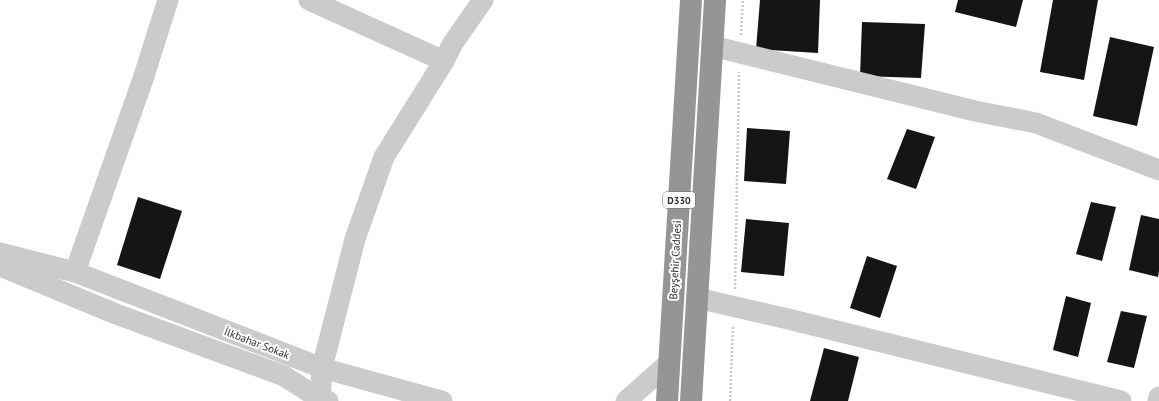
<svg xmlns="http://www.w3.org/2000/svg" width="1159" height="401" font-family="'PT Sans',sans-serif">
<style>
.building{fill:#151515}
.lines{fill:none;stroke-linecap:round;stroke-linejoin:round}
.path{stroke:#c8c8c8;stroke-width:2.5;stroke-dasharray:2 2;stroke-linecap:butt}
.minor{stroke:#cbcbcb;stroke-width:21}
.highway{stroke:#959595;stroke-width:22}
.labels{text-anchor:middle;stroke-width:4;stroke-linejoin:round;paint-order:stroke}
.shield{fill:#fff;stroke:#6d6d6d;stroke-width:1}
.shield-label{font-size:10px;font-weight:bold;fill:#2e2e2e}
.street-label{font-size:11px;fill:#2e2e2e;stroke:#fff}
</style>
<rect width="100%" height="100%" fill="#fff"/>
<path class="building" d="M760,0h60l-2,53 -62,-4z
M958,0h65l-7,27 -61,-15z
M1053,0h45l-14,80 -44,-8z
M862,22l63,2 -4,54 -61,-2z
M1110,37l44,10 -17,79 -44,-10z
M747,128l43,3 -4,53 -42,-3z
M907,129l28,8 -19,52 -29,-10z
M138,197l44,14 -22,68 -43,-14z
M1091,202l25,5 -14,54 -26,-7z
M1141,215l18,4v52l-1,6 -29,-7z
M746,219l43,4 -5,53 -43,-4z
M867,256l30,10 -17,52 -30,-10z
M1066,296l25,7 -13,54 -25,-7z
M1121,311l26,5 -13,52 -27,-6z
M824,348l35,9 -11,44h-38z"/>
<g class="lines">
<path class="path" d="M741,35l2,-35
M735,289l4,-217
M730,401l3,-75"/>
<path class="minor" d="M309,0l135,61 9,-18 30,-43
M712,46l263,65 61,12 123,47
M0,253l75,19 247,96 120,33
M0,266l116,48 168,62 36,23 8,2
M75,272l68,-193 25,-79
M697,298l87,20 337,83
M320,401l2,-33 33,-129 29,-82 60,-96
M626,401l43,-38
M1158,401l1,-4"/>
<path class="highway" d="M667,401l24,-401
M691,401l24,-401"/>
</g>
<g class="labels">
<rect class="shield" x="663" y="192" width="32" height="16" rx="3"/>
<g class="shield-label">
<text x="679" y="204">D330</text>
</g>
<g class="street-label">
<text transform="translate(675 260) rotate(-87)" y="4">Beyşehir Caddesi</text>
<text transform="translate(257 343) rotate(21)" y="4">İlkbahar Sokak</text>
</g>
</g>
</svg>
